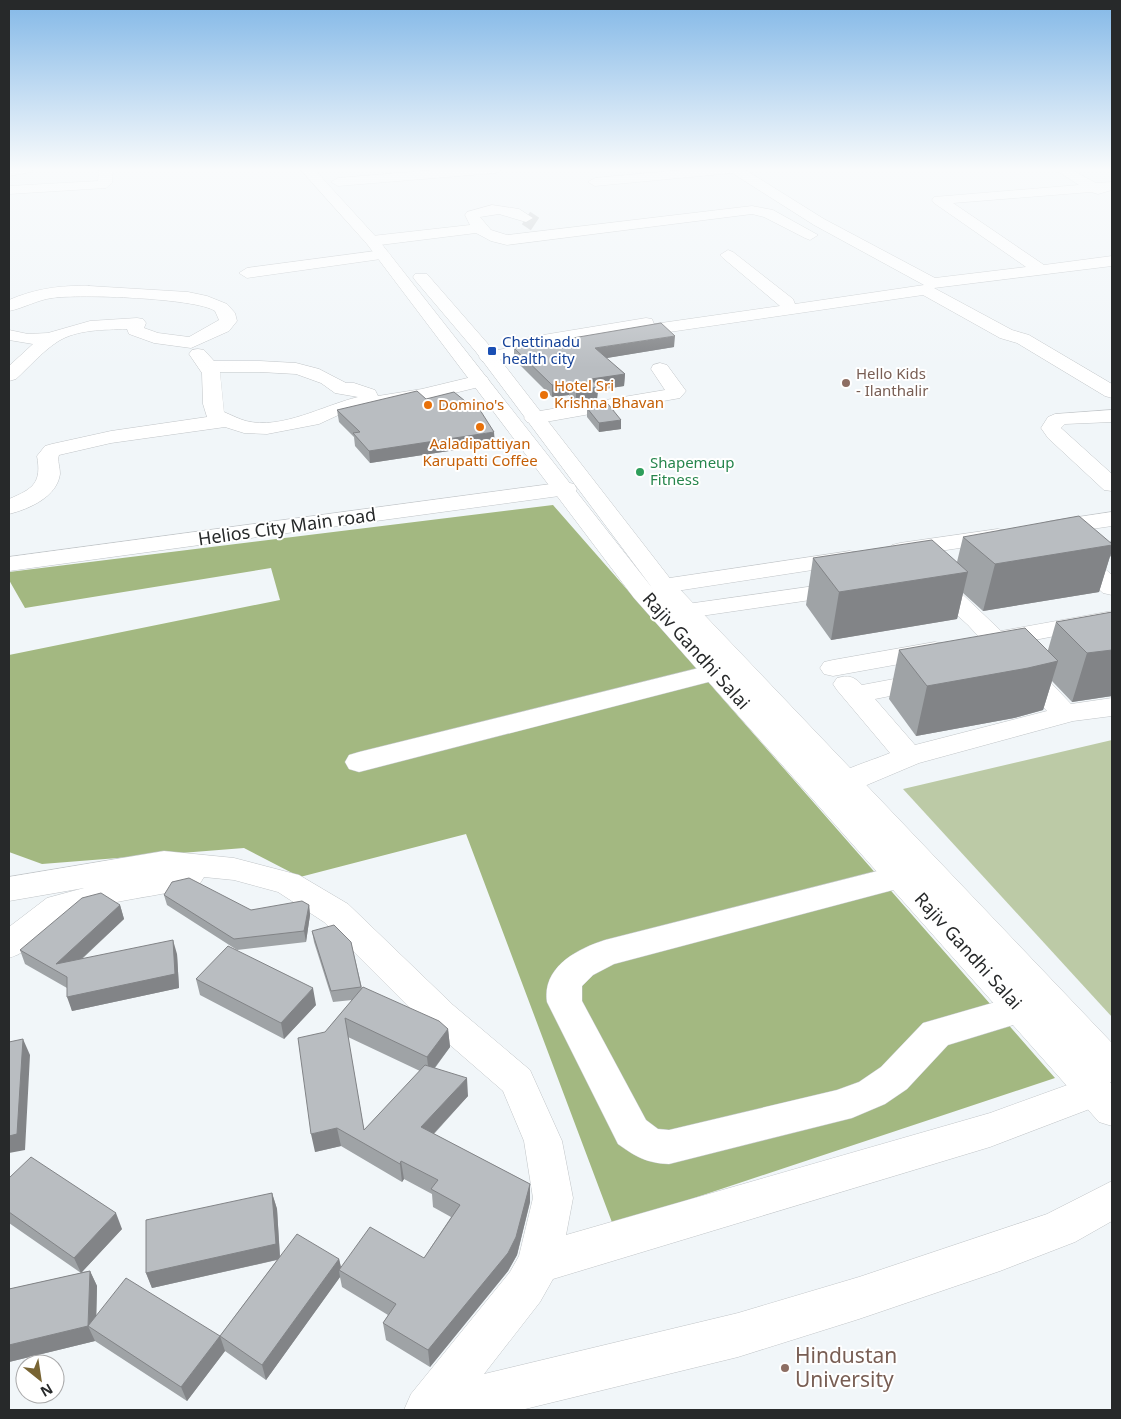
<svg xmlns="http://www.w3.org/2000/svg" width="1121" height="1419" font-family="'Noto Sans',sans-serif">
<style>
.green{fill:#bccaa6}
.forest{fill:#a3b881}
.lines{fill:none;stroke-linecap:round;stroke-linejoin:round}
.minor-tunnel{stroke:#c9cdd0;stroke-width:15;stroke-dasharray:15 8;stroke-linecap:butt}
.minor-casing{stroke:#c1c5c8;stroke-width:1}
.major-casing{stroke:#c1c5c8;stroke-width:1}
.minor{fill:#fff;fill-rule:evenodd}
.major{fill:#fff;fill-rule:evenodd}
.wall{fill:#9fa3a6;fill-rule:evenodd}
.shaded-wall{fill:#828487}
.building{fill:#b9bdc1;stroke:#828487}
.transit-dot{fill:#1a4fb4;stroke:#fff;stroke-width:2}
.education-dot{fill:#8d6e63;stroke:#fff;stroke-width:2}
.food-dot{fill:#e8710a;stroke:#fff;stroke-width:2}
.leisure-dot{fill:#2e9e5b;stroke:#fff;stroke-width:2}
.labels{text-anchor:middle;stroke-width:4;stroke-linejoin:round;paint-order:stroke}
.far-transit-label{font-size:15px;fill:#164399;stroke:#fff;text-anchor:start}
.far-education-label{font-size:15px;fill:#785e54;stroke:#fff;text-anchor:start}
.far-food-label{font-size:15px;fill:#c56008;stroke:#fff;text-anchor:start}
.far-leisure-label{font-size:15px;fill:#27864d;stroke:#fff;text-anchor:start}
.street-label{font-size:18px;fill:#27292a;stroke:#fff}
.near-education-label{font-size:21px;fill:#785e54;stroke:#fff;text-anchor:start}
</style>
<rect width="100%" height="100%" fill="#f1f6f9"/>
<path class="green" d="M1112,740v277l-209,-228z"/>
<path class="forest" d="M553,505l502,573 -442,147 -147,-391 -166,43 -56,-29 -202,16 -33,-12v-197l271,-55 -9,-32 -246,40 -16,-28v-8z"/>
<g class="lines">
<path class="minor-tunnel" d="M526,218l9,6"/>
<g class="minor-casing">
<path id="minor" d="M9,169h24l-2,3 -22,4z
M99,169h14l-1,14 -6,5 -97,6v-8l89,-5z
M448,169h54l-7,4 -157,13 -7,-4 7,-4z
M693,169h51l80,50 111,59 91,-11 -92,-64 -2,-3 2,-3 145,-12 -25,-16h16l26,14 16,-1v8l-14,4 -7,-2 -138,11 91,62 68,-9v10l-178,22 78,42 17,5 83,49v14l-7,-2 -88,-53 -17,-5 -77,-43 -295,43 -6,-1 -3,-4 -61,10 2,2 -3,4 -6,1 -63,12 -6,-1 -3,-4 3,-4 42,-8 -2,-3 3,-4 6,-1 115,-19 6,1 2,5 126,-18 -57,-48 -3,-3 8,-5 5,2 60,47 2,5 129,-19 -110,-60 -82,-52 -137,13 -7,-4 7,-4z
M492,205l27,4 14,9 -7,4 -27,-8 -19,3 11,13 16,5 245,-29 21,4 45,25 -8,5 -5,-2 -41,-21 -12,-3 -245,31 -16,-4 -15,-8 -104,13 -8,-5 8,-5 98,-11 -5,-10 2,-3z
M383,250l5,2 3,3 -3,3 -141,20 -8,-5 8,-5z
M89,286l99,6 19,4 20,8 8,9 2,8 -8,10 -38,17 -37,-5 -25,-9 -2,-5c-23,1 -50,0 -70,13 -15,10 -28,25 -41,37l-7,2v-15l24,-22 -24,-4v-10l19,4 20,-1 42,-12 47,-3 6,1 3,4 -2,5 14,5 31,4 30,-17 -4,-9c-19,-13 -136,-17 -163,-13 -15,2 -28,10 -43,13v-11c25,-11 52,-15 80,-14z
M198,349l6,1 10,11h46l36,2 23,6 27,14h8l21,7 3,6 44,-7 58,-14 7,2 2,4 -2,4 -65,16 -38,5 -8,-3 -29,8 -28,13 -52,10 -23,-1 -19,-6 -114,16 -52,12c-2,5 1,12 1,19 -3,23 -31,35 -51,40v-15c24,-10 33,-16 28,-43l8,-10 7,-2 59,-13 96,-14 -4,-13 -1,-31 -13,-19 3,-4zM220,372h40l36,2 25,9 14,10 23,4c-34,8 -76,33 -112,24 -7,-2 -15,-6 -22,-9z
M660,363l7,2 19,26 -6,7 -146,26 -7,-2 -3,-4 3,-4 7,-2 131,-22 -14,-21 2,-4z
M1112,410v12l-47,2 -4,4 51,46v17l-8,-1 -56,-52 -7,-10 7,-11 7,-3z
M566,482l8,2 3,5 -3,5 -565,77v-14z
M1112,512v14l-61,9 -8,-2 -3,-5 3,-5 8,-2z
M998,529l8,2 3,5 -3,5 -106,16 -8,-2 -4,-5 4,-5 8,-2z
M1074,547l8,2 30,26v20l-9,-2 -37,-34 -4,-5 4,-5z
M850,551l8,2 4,5 -4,5 -195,30 -9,-2 -3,-5 3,-5 9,-2z
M932,572l9,2 60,57 111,-20v14l-98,19 57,60 41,-6v18l-39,5 -154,42 -64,27 -18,11 -11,3 -11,-3 -4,-7c12,-20 58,-32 79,-41l-53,-63 -4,-6 4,-6c11,-3 17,-2 25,7l64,-12 9,2 4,6 -4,6 -60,12 40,46 132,-34 -79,-86 -45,-41 -3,-5 3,-5z
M843,582l9,2 3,5 -3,5 -165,24 -9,-2 -3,-5 3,-5 9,-2z
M935,642l9,2 4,6 -4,6 -111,20 -9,-2 -4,-6 4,-6 9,-2z
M715,664l9,2 4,6 -4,6 -365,94 -10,-3 -4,-7 4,-7 10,-3z
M164,851l70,7 65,17 49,29 105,101 77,65 32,71 11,57 -7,37 424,-122 105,-38 13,5 4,8 -4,14 -118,45 -437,132 -13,23 -56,72 254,-61 121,-36 188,-63 65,-33v40l-37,21 -75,29 -141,48 -121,38 -217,53h-117l7,-16 99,-122 9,-16 14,-58 -9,-57 -21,-50 -76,-66 -103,-103 -46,-30 -44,-12 -30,-3 -5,8c-41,13 -86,13 -127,30 -24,10 -38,36 -63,43v-31l38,-29 37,-10 -75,13v-24z
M901,865l11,4 5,8 -5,8 -298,79 -21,11 -11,11v15l64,119 12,9 11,1 168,-40 22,-8 22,-15 42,-44 97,-28 13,4 5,10 -5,10 -85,26 -41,44 -22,15 -33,14 -183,46c-22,-1 -33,-7 -51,-20l-71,-142c-5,-35 30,-53 58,-62z"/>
</g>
<g class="major-casing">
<path id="major" d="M300,169h14l63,69 276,351 -177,-237 -61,-72 -2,-3 2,-3h12l61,70 184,237 440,462v39h-2l2,2v42l-13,-4 -465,-524 -267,-354z"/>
</g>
<use href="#minor" class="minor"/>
<use href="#major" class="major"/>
</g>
<path class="wall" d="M674,347l-68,11 19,16 -1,12 -26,4 -1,9 -21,4 -7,-8 -17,2 -38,-38v-11z
M426,399l69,45 -125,19 -15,-17 -1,-9 -15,-15 -2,-12z
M587,408l34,12v9l-22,3 -12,-15z
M963,537l147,6 2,-6v21l-2,-2 -11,36 -116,19 -20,-18 -6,26 -126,21 -25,-35 7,-47 144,4z
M1112,612v85v-1l-40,6 -20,-21 -9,29 -29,8 -98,18 -27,-37 10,-49h149l8,-28z
M164,895l87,15 58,-5 1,10 -4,27 -69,8 -70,-45z
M120,905l4,14 -42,40 95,-5 2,34 -107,23 -5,-23 -42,-24 -5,-14z
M312,931l39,11 11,46 86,41 2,18 -15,21 33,28 -34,38 96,50v18l-13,53 -9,16 -78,96 -44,-27 -3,-17 5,-8 -46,-28 -2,-10 -74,103 -41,-29 -38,50 -92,-60 -86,21v-73l72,-16 -72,-50v-45l113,51 -40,43 8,-1 7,15 -1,30 124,20 57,-76 -125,28 -6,-15 126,-80 5,16 3,47 59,3 2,8 83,-9 27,-41 -18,-10 -1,-13 -28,-15 -2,3 -61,-36 -26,6 10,-120 27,-32 -19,2 -19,-60zM348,1037l72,34 -56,59z
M196,979l120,26 -32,34 -84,-44z"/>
<path class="shaded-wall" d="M675,336l-1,11 -79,13v-12z
M625,374l-1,12 -26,4 -1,9 -21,4v-12l15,-12z
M569,383v12l-17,2v-12z
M621,420v9l-22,3v-9z
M494,432l1,12 -125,19 -1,-12z
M1112,545v5l-13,42 -116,19 12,-47z
M968,572l-11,47 -126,21 8,-48z
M1112,650v46l-40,6 15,-49z
M1058,661l-15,49 -29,8 -98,18 11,-50z
M120,905l4,14 -60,56 -8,-11z
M309,905l1,10 -4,27 -2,-11z
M173,940l4,14 2,34 -107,23 -5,-14z
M313,988l3,17 -32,34 -3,-16z
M448,1029l2,18 -21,28 -2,-18z
M23,1039l7,16 -5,95 -16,3v-17z
M467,1078l1,18 -45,49 -2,-18z
M337,1128l4,18 -26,6 -4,-18z
M401,1161l3,18 -2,3 -2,-18z
M530,1184v18l-13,53 -9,16 -78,96 -2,-17z
M272,1193l5,16 3,50 -128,29 -6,-15z
M116,1213l6,16 -41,44 -7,-15z
M339,1259l3,13 -3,-2 1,7 -74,103 -4,-15z
M90,1271l7,15 -1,45 -8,-5z
M88,1326l7,15 -86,21v-17z
M220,1336l5,15 -38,50 -6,-14z"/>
<path class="building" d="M661,323l14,13 -80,12 30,26 -34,5 7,8 -22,4 -7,-8 -17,2 -38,-37z
M417,391l9,8 28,-7 22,18h4l14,22 -125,19 -16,-18 7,-1 -23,-22z
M608,404l13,16 -22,3 -12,-15z
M1079,516l33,28v1l-117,19 -32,-27z
M932,540l36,32 -129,20 -26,-34z
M1112,612v38l-25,3 -31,-31z
M1025,628l33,33 -30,7 -101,18 -28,-36z
M189,878l62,32 51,-9 7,4 -5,26 -70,8 -70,-44 8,-13z
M101,893l19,12 -64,59 117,-24 2,34 -108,23v-20l-47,-27 62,-52z
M334,925l17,17 10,45 -30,4 -19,-60z
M228,946l85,42 -32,35 -85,-44z
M363,987l76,34 9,8 -21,28 -82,-39 19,112 61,-65 42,13 -46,49 109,57 -14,53 -8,16 -80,97 -45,-27 13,-19 -57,-34 31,-43 54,31 36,-53 -29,-16 7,-9 -37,-19 -1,3 -63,-36 -26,6 -13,-96 27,-6z
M23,1039l-6,95 -8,2v-94z
M31,1157l85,56 -42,45 -65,-46v-34z
M272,1193l4,51 -130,29v-53z
M297,1234l42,25 -77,106 -42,-29z
M90,1271l-2,55 -79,19v-56z
M126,1278l94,58 -39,51 -93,-61z"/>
<linearGradient id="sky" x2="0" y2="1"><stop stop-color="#83b8e7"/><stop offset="0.46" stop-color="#f9fbfc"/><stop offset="1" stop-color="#f9fbfc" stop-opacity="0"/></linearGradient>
<rect width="1121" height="368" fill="url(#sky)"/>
<rect class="transit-dot" x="487" y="346" width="10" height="10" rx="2.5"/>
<g class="education-dot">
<circle cx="846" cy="383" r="5"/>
<circle cx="785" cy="1368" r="5"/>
</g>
<g class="food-dot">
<circle cx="544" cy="395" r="5"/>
<circle cx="428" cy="405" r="5"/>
<circle cx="480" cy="427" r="5"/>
</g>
<circle class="leisure-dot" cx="640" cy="472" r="5"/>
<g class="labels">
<g class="far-transit-label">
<text x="502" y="347">Chettinadu<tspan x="502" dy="17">health city</tspan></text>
</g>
<g class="far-education-label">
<text x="856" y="379">Hello Kids<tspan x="856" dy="17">- Ilanthalir</tspan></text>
</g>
<g class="far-food-label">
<text x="554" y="391">Hotel Sri<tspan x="554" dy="17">Krishna Bhavan</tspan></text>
<text x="438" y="410">Domino's</text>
<text x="480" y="449" text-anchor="middle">Aaladipattiyan<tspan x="480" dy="17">Karupatti Coffee</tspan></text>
</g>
<g class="far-leisure-label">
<text x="650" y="468">Shapemeup<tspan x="650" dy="17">Fitness</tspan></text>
</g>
<g class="street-label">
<text transform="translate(287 527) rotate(-8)" y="6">Helios City Main road</text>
<text transform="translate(696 651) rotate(48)" y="6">Rajiv Gandhi Salai</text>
<text transform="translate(968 951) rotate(48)" y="6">Rajiv Gandhi Salai</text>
</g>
<g class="near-education-label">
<text x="795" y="1363">Hindustan<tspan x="795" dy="24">University</tspan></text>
</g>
</g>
<rect width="1121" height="1419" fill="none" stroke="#27292a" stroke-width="20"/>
<g transform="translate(40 1379) rotate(150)"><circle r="24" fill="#ffffff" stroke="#a9a9aa"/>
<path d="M0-4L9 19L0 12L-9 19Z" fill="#786433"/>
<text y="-8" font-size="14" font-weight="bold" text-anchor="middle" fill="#27292a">N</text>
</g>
</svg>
